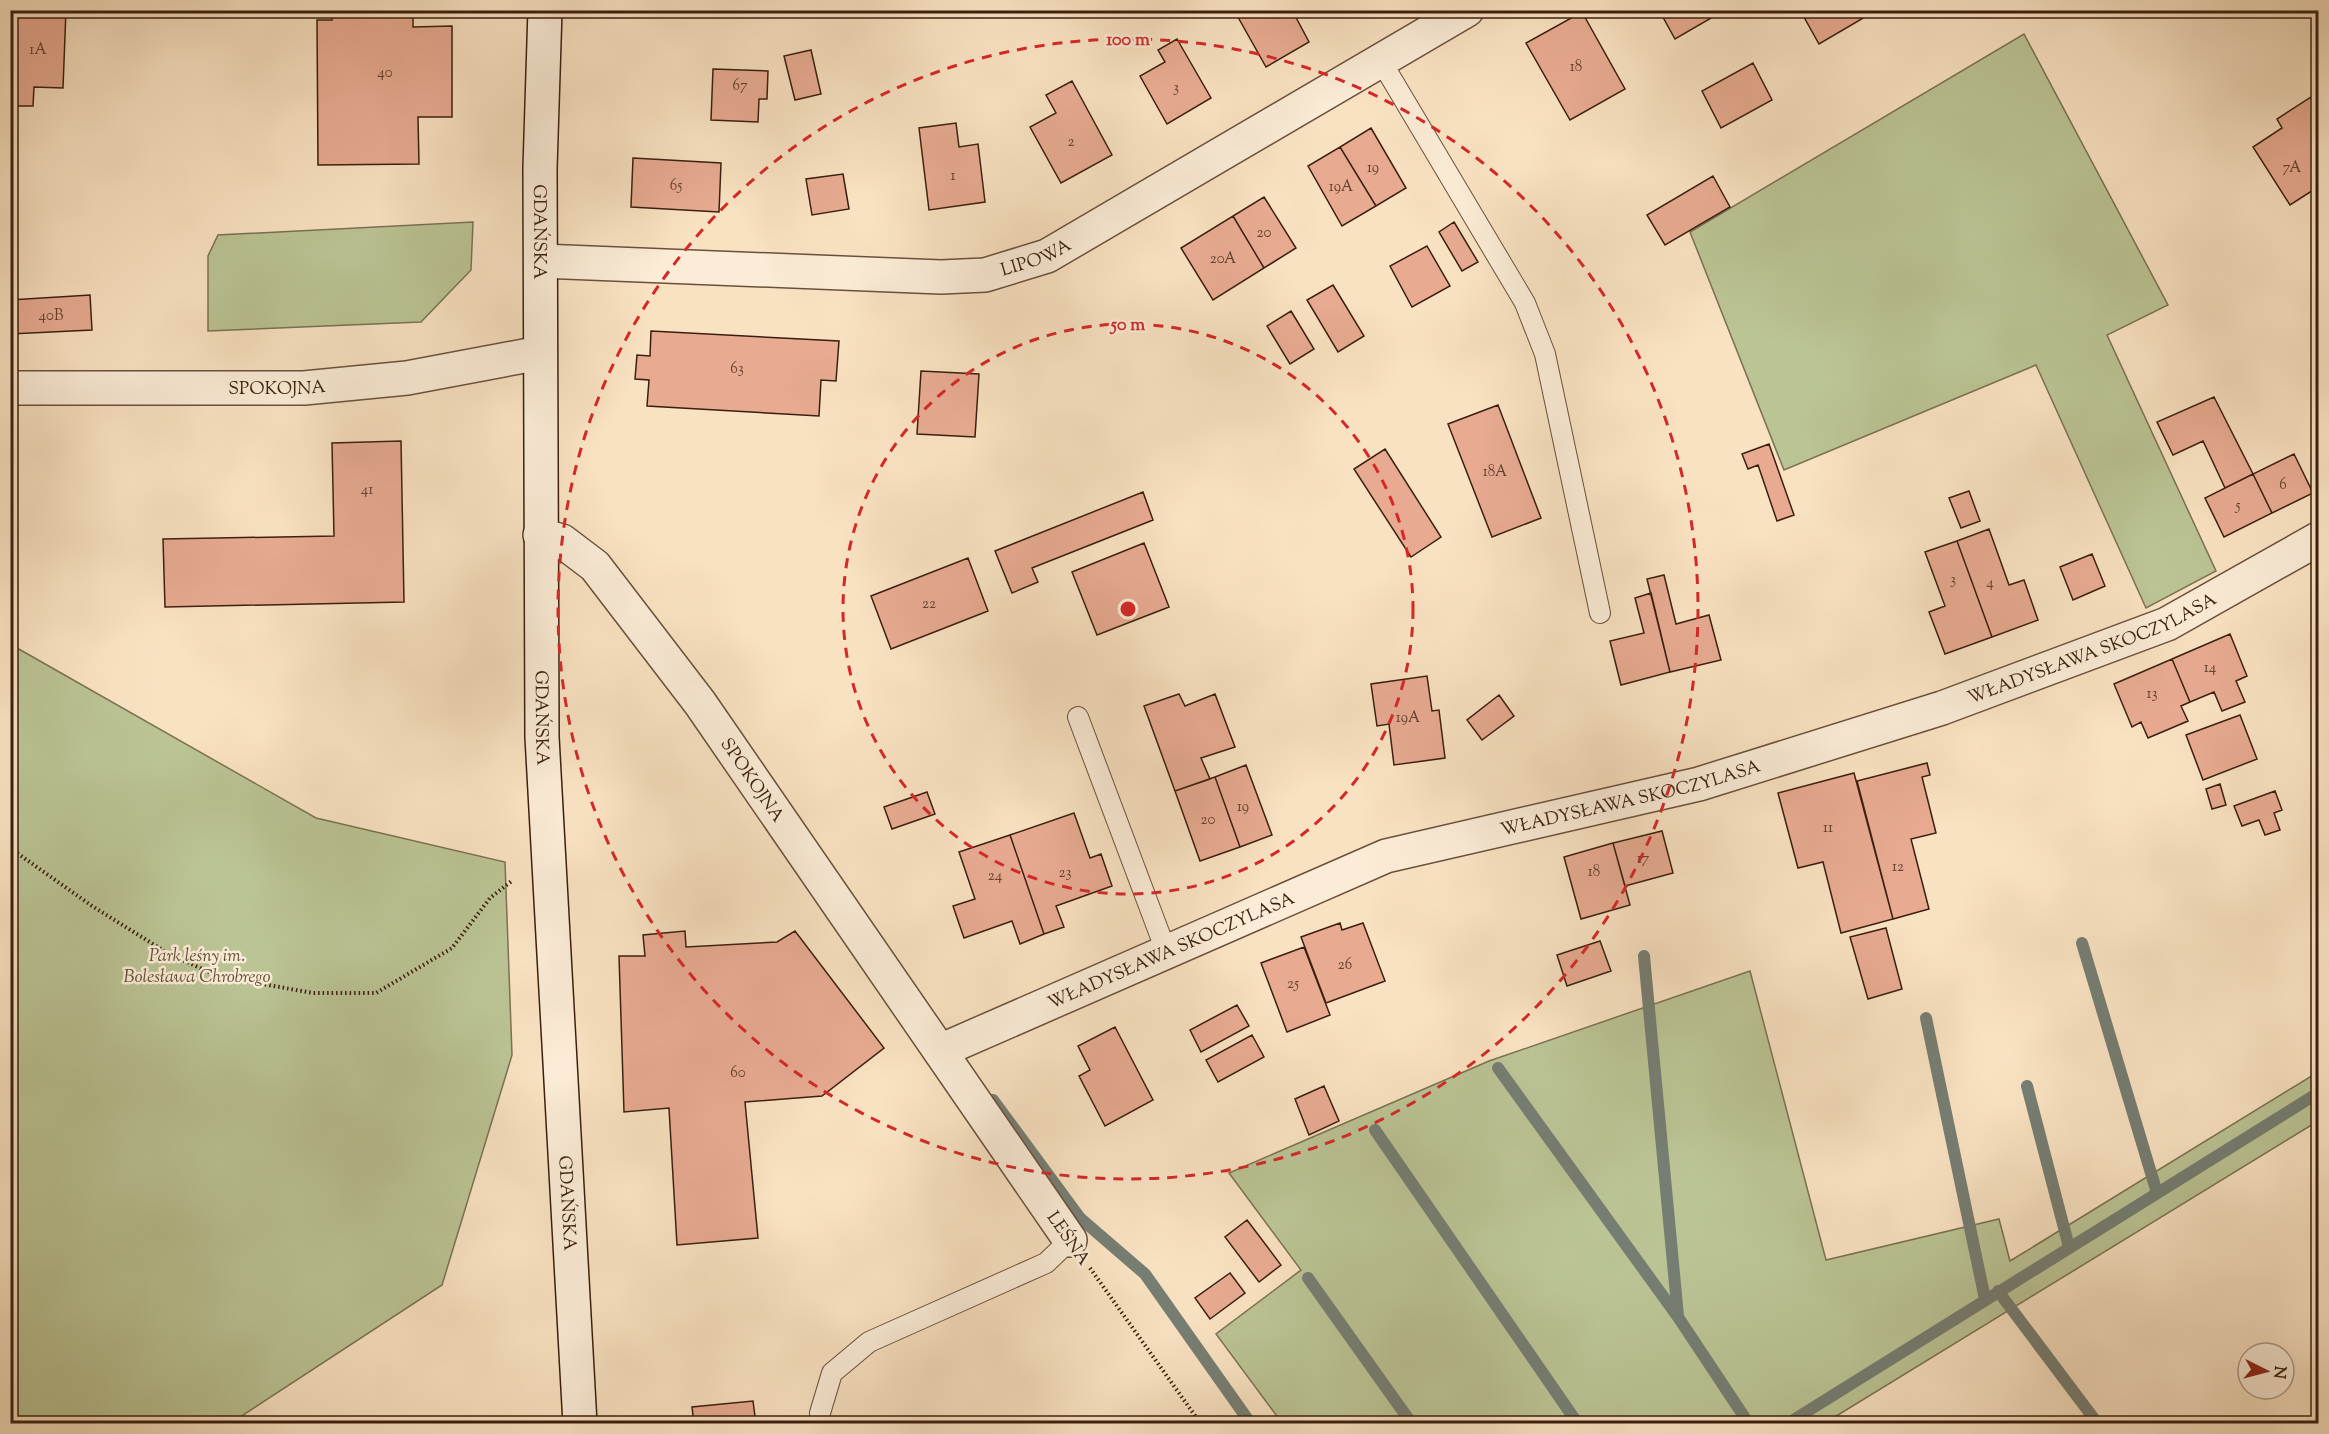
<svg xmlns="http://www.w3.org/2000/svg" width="2329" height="1434" font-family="'Sorts Mill Goudy',serif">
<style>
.green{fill:#bbc495;stroke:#7b7252;stroke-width:1.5}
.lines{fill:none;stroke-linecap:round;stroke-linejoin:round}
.stream{stroke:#767e73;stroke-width:12}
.building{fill:#e8ab92;stroke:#3b1f0e;stroke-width:1.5}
.service-casing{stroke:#6a503b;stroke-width:22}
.minor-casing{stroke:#6a503b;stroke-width:36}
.secondary-casing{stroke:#3b1f0e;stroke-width:36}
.path{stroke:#3b1f0e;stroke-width:4;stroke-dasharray:1.5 3;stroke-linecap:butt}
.service{stroke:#fbecd7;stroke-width:20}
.minor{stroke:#fbecd7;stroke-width:33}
.secondary{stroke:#fbecd7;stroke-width:33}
.ring{fill:none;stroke:#d62828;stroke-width:3;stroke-dasharray:10 8}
.labels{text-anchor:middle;stroke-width:5;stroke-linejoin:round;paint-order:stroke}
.number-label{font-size:15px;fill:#66422f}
.street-label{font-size:18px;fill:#3b1f0e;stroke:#fbecd7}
.park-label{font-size:18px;font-style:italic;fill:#615136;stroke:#fbecd7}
.centre{fill:#d62828;stroke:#fbecd7;stroke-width:3}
.ring-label{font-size:18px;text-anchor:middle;font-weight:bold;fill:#d62828;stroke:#fbecd7;stroke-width:5;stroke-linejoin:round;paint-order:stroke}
</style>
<rect width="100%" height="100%" fill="#f9e2c2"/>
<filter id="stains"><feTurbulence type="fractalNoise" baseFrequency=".00333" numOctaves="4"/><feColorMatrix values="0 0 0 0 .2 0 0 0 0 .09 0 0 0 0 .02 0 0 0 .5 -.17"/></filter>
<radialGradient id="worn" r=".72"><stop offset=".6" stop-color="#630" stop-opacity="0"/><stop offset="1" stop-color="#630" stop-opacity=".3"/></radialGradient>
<path class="green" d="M2024,34l144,271 -61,30 109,236 -70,37 -110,-243 -252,105 -94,-238z
M473,222l-2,48 -50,52 -213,9v-75l10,-21z
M10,644l306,174 189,44 7,193 -70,230 -211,138h-220z
M1750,971l76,289 173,-41 11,42 308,-189v49l-493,302h-543l-66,-89 85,-64 -72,-97 260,-112z"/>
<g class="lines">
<path class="stream" d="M2082,943l75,250
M1644,956l34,360
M1926,1018l59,281
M1498,1068l180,249 71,107
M2027,1086l42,161
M993,1100l87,118 65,56 106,150
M1375,1130l203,294
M1308,1278l104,146
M1998,1291l100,133
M1787,1424l531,-331"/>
</g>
<path class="building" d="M10,10h56l-3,78 -29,-1 -1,19h-23z
M332,10h81v17l39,-1v91h-34l1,47 -101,1 -1,-145h15z
M1234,10h58l17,32 -43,25z
M1659,10h66l-50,29z
M1800,10h77l-58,34z
M1582,12l43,77 -55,31 -44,-77z
M1177,39l34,59 -44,26 -27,-48 25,-14 -7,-12z
M811,50l10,44 -26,6 -11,-44z
M1753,63l19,37 -51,28 -19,-37z
M713,69l55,2 -1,28h-8l-1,23 -47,-2z
M1072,81l40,74 -51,28 -31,-56 26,-14 -10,-18z
M2317,93l1,94 -28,18 -37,-58 29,-19 -5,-9z
M956,123l3,24 19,-3 7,58 -56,8 -10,-82z
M1371,128l35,60 -30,18 -36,-59z
M1340,147l36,59 -34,20 -34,-60z
M633,158l88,5 -2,49 -88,-5z
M843,174l6,35 -37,6 -6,-36z
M1713,176l17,31 -65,38 -18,-30z
M1264,197l32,51 -32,20 -31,-52z
M1233,216l31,52 -51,32 -32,-52z
M1454,222l24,40 -16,9 -23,-39z
M1427,246l23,40 -38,21 -22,-41z
M1333,285l31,51 -26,16 -31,-52z
M90,295l2,35 -82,4v-34z
M1291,311l23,38 -24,15 -23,-38z
M651,331l188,10 -3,40 -15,-1 -2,36 -172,-10 2,-26 -14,-1 2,-24 13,1z
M921,371l58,3 -4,63 -58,-3z
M2214,397l39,77 -28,14 -22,-47 -30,14 -16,-33z
M1498,405l43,113 -49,19 -44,-113z
M401,441l3,161 -239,5 -2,-68 171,-3 -2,-93z
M1769,444l25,71 -17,6 -19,-56 -10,4 -6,-15z
M1385,449l56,88 -30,20 -57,-88z
M2294,454l19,39 -41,20 -19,-39z
M2253,474l19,39 -48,24 -19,-39z
M1969,491l11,30 -19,7 -12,-30z
M1143,492l10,28 -121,48 6,14 -26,11 -17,-42z
M1989,529l20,56 15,-5 14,40 -46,17 -35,-96z
M1957,541l35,96 -47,17 -16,-42 16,-6 -20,-54z
M1144,543l25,64 -72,28 -25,-63z
M2092,554l13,32 -32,14 -13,-33z
M968,558l20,53 -97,38 -20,-53z
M1664,575l12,49 33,-9 12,45 -51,12 -23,-93z
M1651,593l19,79 -49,13 -11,-44 34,-8 -9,-35z
M2230,634l17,42 -11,5 9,21 -23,9 -8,-19 -24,10 -18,-43z
M2172,659l18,43 -9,4 7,15 -40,17 -7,-16 -9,5 -18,-43z
M1427,676l5,35 7,-1 6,48 -51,7 -5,-41 -12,2 -6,-42z
M1179,694l6,12 30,-12 20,53 -34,11 9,21 -35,12 -31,-85z
M1499,695l15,21 -32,24 -15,-20z
M2240,715l17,44 -54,21 -17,-45z
M1927,763l3,12 -8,2 14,56 -25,6 18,70 -36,10 -36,-138z
M1246,765l26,70 -32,12 -25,-70z
M1854,773l39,146 -52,14 -18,-71 -25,6 -20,-75z
M1215,777l25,70 -40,14 -25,-70z
M2220,784l6,21 -14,4 -6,-20z
M2275,791l7,19 -8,3 6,17 -15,5 -6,-15 -17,6 -8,-20z
M927,792l8,22 -43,15 -8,-22z
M1074,813l16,45 11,-4 11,32 -56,20 8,21 -20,7 -34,-99z
M1662,831l11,42 -48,13 -12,-43z
M1010,835l34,99 -24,10 -8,-23 -48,17 -11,-32 22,-7 -16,-47z
M1613,843l17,62 -49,14 -17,-62z
M1340,923l2,7 21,-7 22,58 -59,22 -25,-66z
M1886,928l16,61 -34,10 -18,-62z
M685,931l1,16 91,-5 18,-11 89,117 -62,48 -77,6 13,136 -81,7 -8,-137 -45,4 -5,-156h26l-2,-21z
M1600,941l11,30 -44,15 -10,-31z
M1304,947l26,68 -43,17 -26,-69z
M1237,1005l12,21 -48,26 -11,-22z
M1115,1027l38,73 -48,26 -26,-50 11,-6 -12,-24z
M1252,1035l12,22 -46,25 -12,-22z
M1324,1086l15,35 -30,14 -14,-36z
M1247,1220l34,45 -22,17 -34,-45z
M1230,1273l15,20 -35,26 -15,-21z
M753,1401l3,23h-62l-2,-17z"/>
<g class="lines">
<g class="service-casing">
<path id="service" d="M1381,61l144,242 20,51 55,259
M1078,717l88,234
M820,1413l12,-40 37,-31 177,-79 24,-23"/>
</g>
<g class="minor-casing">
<g id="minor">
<path id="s1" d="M541,261l400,16 44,-2 62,-19 420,-246"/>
<path id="s2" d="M10,388h294l103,-10 133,-25"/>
<path id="s3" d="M540,535l22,6 33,25 105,137 370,537"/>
<path id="s4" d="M940,1051l446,-195 313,-72 243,-76 225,-84 151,-85"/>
</g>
</g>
<g class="secondary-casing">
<g id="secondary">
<path id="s5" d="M545,10l-5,158 2,569 38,687"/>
</g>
</g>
<path class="path" d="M10,848l82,58 77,48 49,22 95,17h63l76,-45 38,-50 23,-18
M1090,1268l111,156"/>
<use href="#service" class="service"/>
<use href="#minor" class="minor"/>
<use href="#secondary" class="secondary"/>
</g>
<g class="ring">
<circle cx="1128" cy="609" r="285"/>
<circle cx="1128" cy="609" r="570"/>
</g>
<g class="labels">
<g class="number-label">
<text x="38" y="54">1A</text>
<text x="1576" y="71">18</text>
<text x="385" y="77">40</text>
<text x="740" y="90">67</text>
<text x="1176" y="92">3</text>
<text x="1071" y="146">2</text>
<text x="1373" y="172">19</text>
<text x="2292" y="172">7A</text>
<text x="953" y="180">1</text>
<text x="676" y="190">65</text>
<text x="1341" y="191">19A</text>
<text x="1264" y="237">20</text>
<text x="1223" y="263">20A</text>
<text x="51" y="320">40B</text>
<text x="737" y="373">63</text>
<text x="1495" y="476">18A</text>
<text x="2283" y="489">6</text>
<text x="367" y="494">41</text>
<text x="2238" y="510">5</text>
<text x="1953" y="584">3</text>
<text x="1990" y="587">4</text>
<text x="929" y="608">22</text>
<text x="2210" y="672">14</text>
<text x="2152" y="698">13</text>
<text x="1408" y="722">19A</text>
<text x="1243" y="811">19</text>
<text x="1208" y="824">20</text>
<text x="1828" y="832">11</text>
<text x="1643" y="863">17</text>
<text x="1898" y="871">12</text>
<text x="1594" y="876">18</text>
<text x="1065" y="877">23</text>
<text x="995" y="880">24</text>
<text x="1345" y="969">26</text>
<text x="1293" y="988">25</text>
<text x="738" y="1077">60</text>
</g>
<g class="street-label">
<text dy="6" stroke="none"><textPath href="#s5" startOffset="222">GDAŃSKA</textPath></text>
<text dy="6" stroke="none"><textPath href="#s1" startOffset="498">LIPOWA</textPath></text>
<text dy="6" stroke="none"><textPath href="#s2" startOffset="267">SPOKOJNA</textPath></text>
<text dy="6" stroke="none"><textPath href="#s4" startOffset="1224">WŁADYSŁAWA SKOCZYLASA</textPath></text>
<text dy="6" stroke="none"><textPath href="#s5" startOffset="708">GDAŃSKA</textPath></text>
<text dy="6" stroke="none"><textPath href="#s3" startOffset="330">SPOKOJNA</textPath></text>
<text dy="6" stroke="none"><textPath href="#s4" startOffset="738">WŁADYSŁAWA SKOCZYLASA</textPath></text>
<text dy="6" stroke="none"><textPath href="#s4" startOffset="252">WŁADYSŁAWA SKOCZYLASA</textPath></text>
<text dy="6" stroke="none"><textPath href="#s5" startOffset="1194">GDAŃSKA</textPath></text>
<text transform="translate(1069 1238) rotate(55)" y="6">LEŚNA</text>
</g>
<g class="park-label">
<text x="197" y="961">Park leśny im.<tspan x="197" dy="21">Bolesława Chrobrego</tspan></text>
</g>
</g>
<circle cx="1128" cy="609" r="9" class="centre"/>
<g class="ring-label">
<text x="1128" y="45">100 m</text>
<text x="1128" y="330">50 m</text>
</g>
<rect width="2329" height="1434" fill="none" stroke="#f9e2c2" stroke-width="36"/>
<rect x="12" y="12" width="2305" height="1410" fill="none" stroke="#3b1f0e" stroke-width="3"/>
<rect x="18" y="18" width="2293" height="1398" fill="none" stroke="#3b1f0e" stroke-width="1.5"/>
<g transform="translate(2266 1371) rotate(96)"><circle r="28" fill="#fbecd7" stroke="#ae9a87" stroke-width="1.5"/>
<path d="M0-4.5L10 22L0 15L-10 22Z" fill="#8f2418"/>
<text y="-9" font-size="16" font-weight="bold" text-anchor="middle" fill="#3b1f0e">N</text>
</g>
<rect width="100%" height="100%" filter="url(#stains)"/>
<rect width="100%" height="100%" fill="url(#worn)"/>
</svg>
